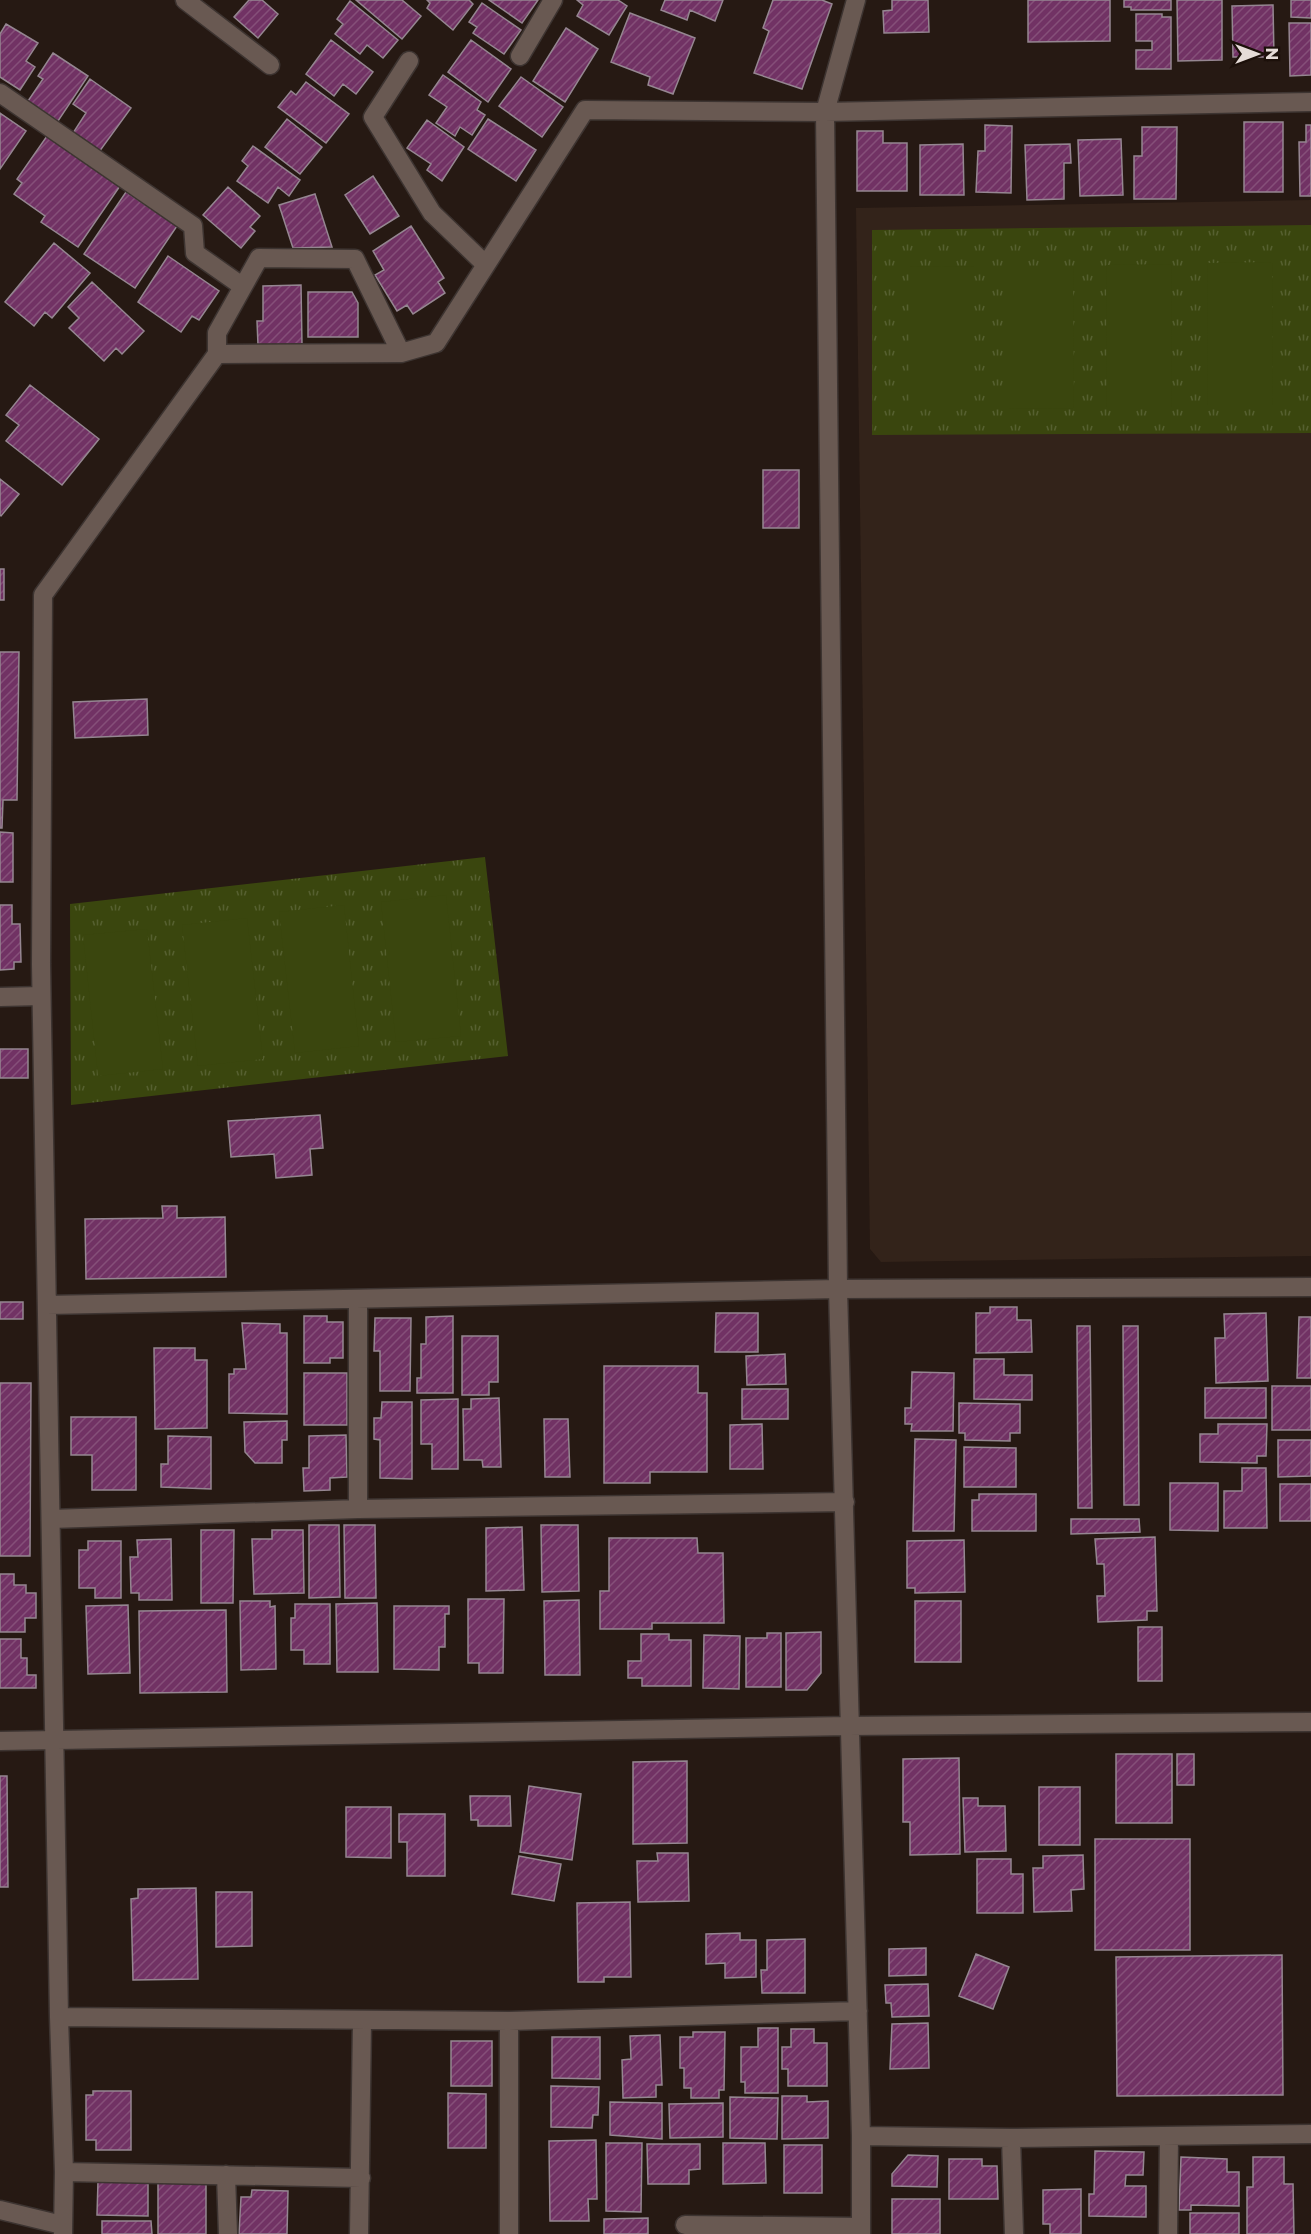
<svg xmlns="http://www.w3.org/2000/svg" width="1311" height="2234" font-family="Montserrat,sans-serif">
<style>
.education{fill:#33231a}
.park{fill:url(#park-tufts)}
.pitch{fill:#3a460e}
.building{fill:url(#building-hatch);stroke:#958691;stroke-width:1.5}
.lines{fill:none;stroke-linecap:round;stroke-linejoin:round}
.minor-casing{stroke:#3d3431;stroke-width:21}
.minor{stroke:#695952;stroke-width:18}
</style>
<defs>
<pattern id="park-tufts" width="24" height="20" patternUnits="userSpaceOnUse" patternTransform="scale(1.5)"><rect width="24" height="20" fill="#3a460e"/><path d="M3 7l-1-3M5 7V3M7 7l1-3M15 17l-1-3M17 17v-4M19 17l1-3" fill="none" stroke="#566030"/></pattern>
<pattern id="building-hatch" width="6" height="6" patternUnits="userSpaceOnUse" patternTransform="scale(1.5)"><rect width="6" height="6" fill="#713264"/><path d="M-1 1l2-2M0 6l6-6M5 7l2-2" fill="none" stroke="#854f79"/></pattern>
</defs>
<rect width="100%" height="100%" fill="#261913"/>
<path class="education" d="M1311,200v1056l-430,6 -11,-13 -14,-1041z"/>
<path class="park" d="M1311,225v208l-439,2v-205z
M485,857l23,199 -437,49 -1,-201z"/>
<path class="pitch" d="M1272,262l1,143h-65l-1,-142z
M1171,264l1,143h-65l-1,-142z
M974,266v143h-65v-142z
M1008,266h65l1,142 -66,1z
M446,895l15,141 -65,6 -15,-140z
M344,905l15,141 -64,7 -16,-141z
M247,918l16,141 -65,7 -16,-141z
M147,929l16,140 -65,7 -15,-141z"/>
<path class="building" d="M249,0h13l16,14 -20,24 -24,-21z
M356,0h46l19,16 -19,23z
M427,0h42l4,4 -20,26 -26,-22 3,-5z
M489,0h49l-16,23z
M577,0h41l9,6 -18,29 -32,-19 6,-11z
M665,0h58l-8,21 -25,-11 -3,10 -26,-10z
M773,0h49l10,4 -30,85 -48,-16 15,-42 -6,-3z
M892,0h36l1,32 -45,1 -1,-22 9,-1z
M1028,0h82v41l-82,1z
M1124,0h47v10h-40v-3h-7z
M1177,0h45v60l-44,1z
M1291,0h20v18l-20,-1z
M350,1l48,39 -15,18 -16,-13 -7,9 -25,-20 8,-10 -6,-5z
M482,3l39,27 -17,24 -31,-21 4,-6 -8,-5z
M1273,5l1,52h-41l-1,-51z
M630,13l65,25 -22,56 -25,-9 2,-8 -39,-15z
M1136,14h26v3h9v52h-35v-19h16v-9h-16z
M1289,23h22v52l-21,1z
M6,24l32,19 -12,18 9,6 -15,23 -20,-13v-43z
M566,28l32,21 -33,53 -32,-21z
M331,40l42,32 -17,22 -13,-10 -9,12 -28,-22z
M471,40l40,29 -23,33 -40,-30z
M53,53l35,23 -30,45 -30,-20 15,-22 -5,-3z
M443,75l38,27 -4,8 8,5 -13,20 -12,-8 -5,9 -19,-13 11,-16 -18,-12z
M521,77l42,30 -21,30 -43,-31z
M90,79l41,29 -32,44 -26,-19 13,-20 -13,-9z
M306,82l43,32 -23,29 -48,-36 13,-16 5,4z
M0,113l26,18 -26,38z
M287,119l35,28 -22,27 -35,-27z
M488,119l48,31 -20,31 -48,-32z
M427,120l37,27 -22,34 -15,-11 4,-6 -24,-16z
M1244,122h39v70h-39z
M985,125l27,1 -1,67 -35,-1 2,-41h7z
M1306,125h5v71h-11l-1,-54h7z
M1142,127h35l-1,72h-42v-43h8z
M857,131h26v12h24v48h-50z
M47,136l73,50 -42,61 -37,-25 4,-6 -31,-22 8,-11 -5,-4z
M1121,139l2,56 -43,1 -2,-56z
M963,144l1,51h-44v-50z
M1070,144l1,19h-7v36l-37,1 -2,-55z
M253,146l47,34 -11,16 -11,-9 -10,16 -31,-22 11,-15 -6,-5z
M373,176l26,40 -29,18 -25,-39z
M228,187l32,29 -10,11 5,4 -14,17 -38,-33z
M126,192l51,34 -42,62 -51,-34z
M315,194l17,53 -39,1 -14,-43z
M411,226l33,52 -6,4 7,11 -32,21 -6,-9 -10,6 -22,-36 9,-5 -11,-19z
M54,243l36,30 -38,45 -7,-6 -11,14 -29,-24z
M168,256l51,35 -20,29 -7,-4 -11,16 -43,-30z
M92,282l52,49 -22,23 -6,-6 -12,13 -35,-33 10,-10 -11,-11z
M301,285l1,60h-44l-1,-24h6v-35z
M308,292h44l6,11v34h-50z
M30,385l69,54 -37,46 -56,-44 13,-16 -13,-10z
M763,470h36v58h-36z
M0,479l19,15 -18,22 -1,-1z
M0,569h4v31h-4z
M0,652h19l-2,148h-14l-1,28h-2z
M147,699l1,36 -73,3 -2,-36z
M0,832l13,1v49h-13z
M0,905h12v19h8l1,38h-7v7l-14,1z
M0,1049h28v29h-28z
M320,1115l3,33 -13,1 2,26 -36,3 -2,-24 -43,3 -3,-36z
M162,1206h15v12l48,-1 1,60 -140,2 -1,-60 78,-1z
M0,1302h23v17h-23z
M990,1307h27v13h14l1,32 -56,1v-40h14z
M716,1313h42v39h-43z
M1266,1313l2,68 -52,2 -1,-45h10l-1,-24z
M304,1316h23v6h16v36h-13v5h-26z
M453,1316v77h-36v-15h4v-34h5v-27z
M1299,1317h12v61h-14z
M375,1318h36l-1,73h-30v-40h-6z
M242,1323l38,1v9h7v81l-58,-1v-39h5v-5h12z
M1077,1326h13l2,182h-14z
M1123,1326h15l1,179h-15z
M462,1336h36v46h-9v13h-27z
M154,1348h41v12h12v68l-52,1z
M785,1354l1,30 -39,1 -1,-29z
M974,1359h30v16h28v25l-58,-1z
M604,1366h94v27h9v79h-57v11h-46z
M912,1372l42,1 -1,58h-42l1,-7h-7v-16h6z
M304,1373h43v52h-43z
M0,1383h31l-1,173h-30z
M1272,1386h39v44h-39z
M1205,1388h61v30h-61z
M742,1389h46v30h-46z
M499,1398l2,69h-18l-1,-7h-18l-1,-51h8v-10z
M458,1399v70h-26v-25h-11v-44z
M382,1402h30v77l-32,-1v-38l-6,-1v-21h7z
M959,1403l61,1v29h-10v8l-45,-1v-7h-6z
M71,1417h65v73h-44v-35h-21z
M544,1419h24l2,58h-25z
M287,1421v19h-5v23h-27l-10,-11 -1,-30z
M762,1424l1,45h-33v-44z
M1218,1424h49l-1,32h-9v7l-57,-1v-28h18z
M346,1435l1,42 -17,1v12l-26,1 -1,-23h6v-32z
M168,1436l43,1v52l-50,-2v-23h7z
M915,1439l41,1 -2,91h-41z
M1278,1440h33v36l-33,1z
M964,1447l52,1v39h-52z
M1242,1468h24l1,60h-43v-37h18z
M1170,1483h48v48l-48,-1z
M1280,1484h31v37h-31z
M979,1494h57v37h-64v-31h7z
M1071,1519h68l1,13 -69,2z
M309,1525h30l1,72 -31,1z
M344,1525h31l1,73h-31z
M541,1525h37l1,66 -37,1z
M522,1527l2,63 -38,1v-63z
M201,1530h33l-1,73h-32z
M272,1530h31l1,63 -50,1 -2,-55h20z
M1155,1537l2,74h-10v9l-49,2 -1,-26h8l-1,-32h-7l-2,-25z
M609,1538h88l1,15h25l1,70h-72v6h-52v-38h9z
M171,1539l1,61h-33v-7h-8l-1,-36h8l-1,-17z
M964,1540l1,52 -50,1v-5h-8v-47z
M88,1541h33v57h-26v-10h-16v-38h9z
M0,1574h14v11h12v8h10v25h-11v14h-25z
M468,1599h36l-1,74h-24v-10h-11z
M579,1600l1,75h-35l-1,-74z
M240,1601h30v6l5,-1 1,63 -35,1z
M915,1601h46v61h-46z
M377,1603l1,69h-41l-1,-68z
M295,1604h35v60h-26v-14h-13v-32h4z
M128,1605l2,68 -42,1 -2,-68z
M394,1606h55v8h-4v33h-6v23l-45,-1z
M226,1610l1,82 -87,1 -1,-82z
M1138,1627h24v54h-24z
M821,1632v41l-14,17h-21v-57z
M767,1633h14v54h-35v-49h21z
M641,1634h28v6h22v46h-49v-8h-14v-17h13z
M704,1635l36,1 -1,53 -36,-1z
M0,1639h21v19h6v17h9v13h-36z
M1116,1754h56v69h-56z
M1177,1754h17v31h-17z
M959,1758l1,96 -50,1v-33h-7v-63z
M687,1761v82l-54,1v-82z
M0,1776h7l1,111h-8z
M529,1786l52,8 -9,66 -52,-8z
M1039,1787h41v58h-41z
M470,1796h40l1,30h-33v-6h-7z
M963,1798h15v8h27l1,45 -41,1z
M346,1807h45v51l-45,-1z
M399,1814h46v62h-38v-34h-8z
M1095,1839h95v111h-95z
M657,1853h31l1,48 -51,1 -1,-41h21z
M1083,1855l1,34 -13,1 1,21 -38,1 -1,-44h10v-12z
M519,1856l42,8 -7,37 -42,-7z
M977,1859h34v15h12v39h-46z
M196,1888l2,91 -65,1 -2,-81 7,-1v-9z
M216,1892h36v54l-36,1z
M630,1902l1,75h-27v5h-26l-1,-79z
M740,1933v7h16v37l-31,1v-15l-19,1v-30z
M805,1939v54h-43l-1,-23h6v-30z
M926,1948v27l-37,1v-27z
M976,1954l33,13 -16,42 -34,-13z
M1282,1955l1,140 -166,1 -1,-139z
M928,1984l1,32 -37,1 -1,-14h-5l-1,-18z
M928,2023l1,45 -39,1 2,-45z
M758,2028h20v65h-33v-11h-4v-35h17z
M791,2029h23v14h13v43h-39v-17h-6v-22h9z
M693,2032h32l-1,58h-5v8h-28v-10h-7v-20h-4v-31h13z
M660,2035l2,50h-6v12l-33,1 -1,-38 9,-1 -1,-23z
M552,2037h48v42l-48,-1z
M451,2041h41v45h-41z
M551,2086l48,1 -1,28h-5l-1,13 -41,-1z
M93,2091h38v59h-35v-10h-10v-45h7z
M448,2093l38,1v54h-38z
M782,2096h25v6l21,-1v37l-46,1z
M730,2097l48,1 -1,41 -47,-1z
M610,2102l52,1v36l-52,-4z
M723,2103v34l-53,1 -1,-34z
M596,2140l1,59h-9l1,22h-39l-1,-80z
M606,2143h36l-1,69 -35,-1z
M723,2143h42l1,40 -43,1z
M647,2144h53v25l-11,1v14h-41z
M784,2145h38v48h-38z
M1095,2151l49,1 -1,23h-17l-1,11h21v31l-57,-1v-22h5z
M908,2155l30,1 -1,31 -45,-1v-12z
M1181,2157l46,2v13h12v34l-48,-1v5h-12z
M1253,2157h31v27h9l1,50h-47v-47h6z
M949,2159h33v7h15l1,33h-49z
M98,2181h50v35l-51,-1z
M158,2183h48v51h-48z
M1081,2189v45h-31v-10h-7v-34z
M252,2190l36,1 -1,43h-48l2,-37h10z
M892,2199h48v35h-48z
M1190,2213h49v21h-49z
M648,2218v16h-44v-15z
M102,2221h49l1,13h-50z"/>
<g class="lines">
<g class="minor-casing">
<path id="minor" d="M185,0l85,65
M856,0l-31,112 13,1177 23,847v98
M520,56l33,-56
M409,61l-36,56 59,96 54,52
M0,93l193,133 2,27 47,33
M217,354v-21l42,-75 96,1 46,94
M0,997l41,-1
M358,1299v210
M47,1305l791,-16 473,-2
M51,1519l307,-10 487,-7
M0,1741l848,-15 463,-4
M59,2017l450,4 349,-10
M861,2136l150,2 300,-4
M1011,2138l3,96
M64,2172l297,6
M226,2175l2,59
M0,2210l62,15
M685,2225l176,2
M63,2234l1,-62 -5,-155 -18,-1053 2,-369 174,-241 184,-1 35,-10 149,-233 240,2 486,-10
M359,2234l3,-213
M509,2234v-213
M1168,2234l1,-98"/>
</g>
<use href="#minor" class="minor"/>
</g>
<g transform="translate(1257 54) rotate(90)" stroke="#1c100a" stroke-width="4.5" paint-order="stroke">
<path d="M0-4.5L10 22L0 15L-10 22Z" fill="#e5dbd7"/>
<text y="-9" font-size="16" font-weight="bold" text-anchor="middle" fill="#e5dbd7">N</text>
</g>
</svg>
